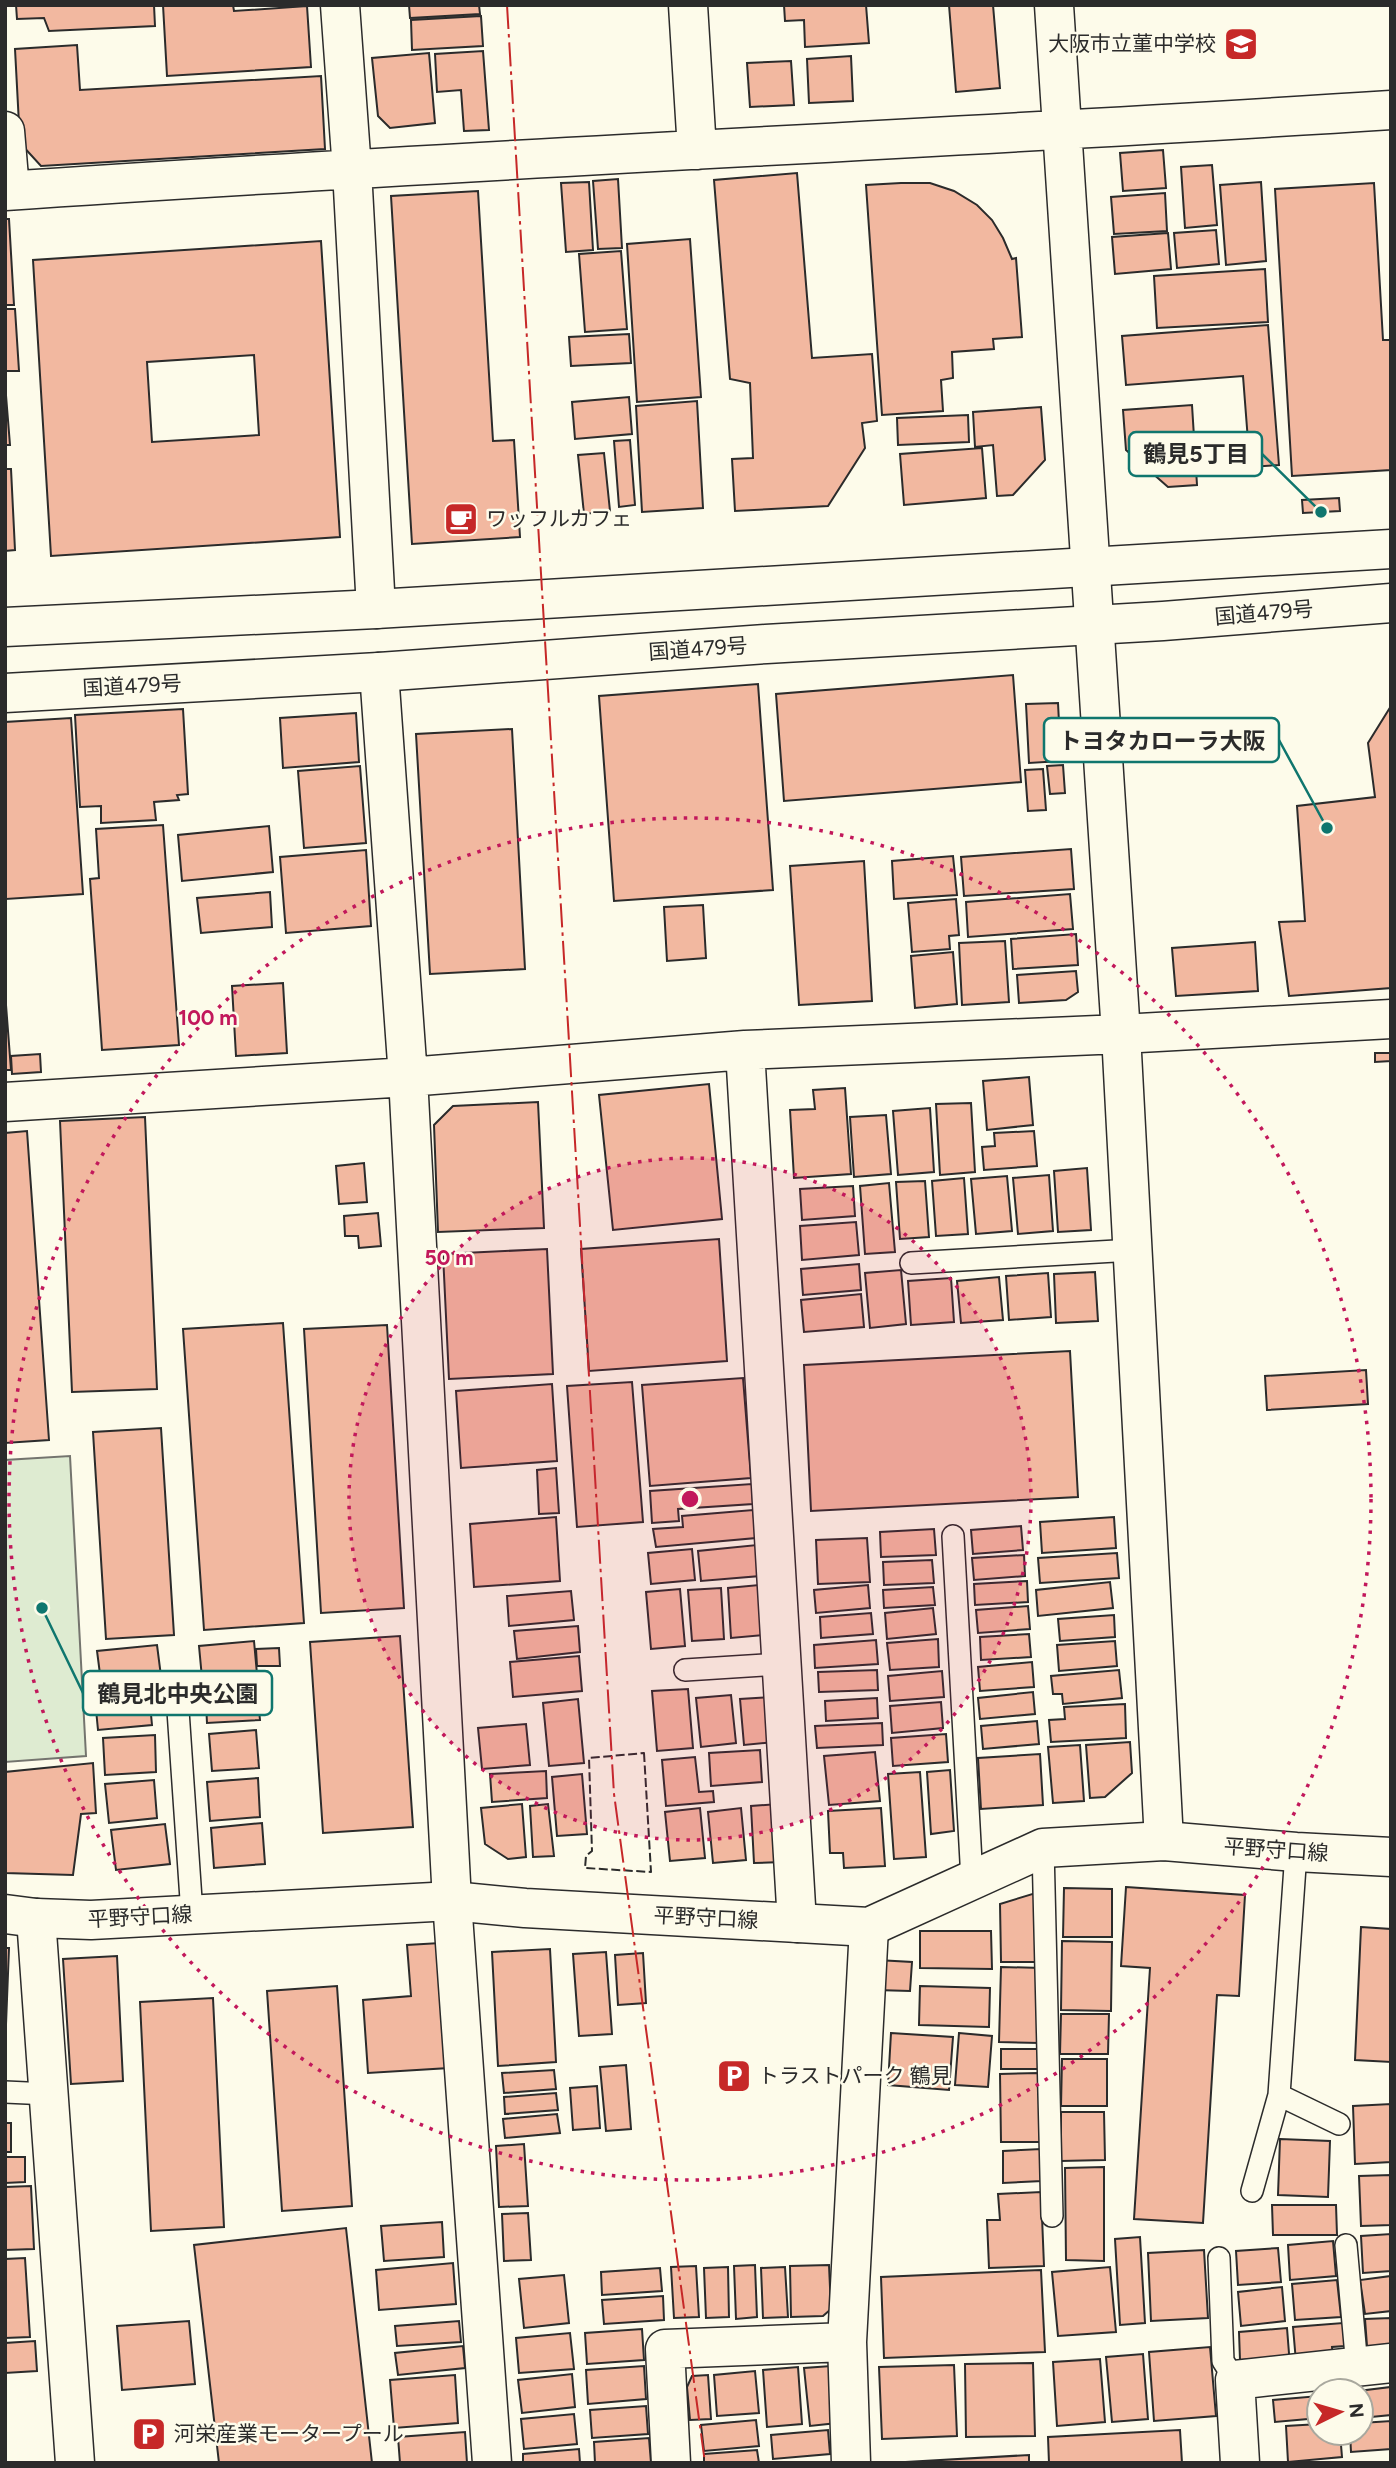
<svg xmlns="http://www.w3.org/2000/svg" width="1396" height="2468" font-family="Figtree,'Noto Sans JP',sans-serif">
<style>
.green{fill:#deebd1;stroke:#74746e;stroke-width:2}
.building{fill:#f2b8a0;stroke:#2b2b2b;stroke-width:2;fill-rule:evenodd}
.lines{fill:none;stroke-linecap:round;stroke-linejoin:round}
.service-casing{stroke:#2b2b2b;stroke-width:24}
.minor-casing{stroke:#2b2b2b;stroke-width:41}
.secondary-casing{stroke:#2b2b2b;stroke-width:41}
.trunk-casing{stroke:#2b2b2b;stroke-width:41}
.service{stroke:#fdfbea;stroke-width:21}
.minor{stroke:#fdfbea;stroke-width:38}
.secondary{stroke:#fdfbea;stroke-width:38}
.trunk{stroke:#fdfbea;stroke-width:38}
.fence{stroke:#2b2b2b;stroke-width:2;stroke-dasharray:9 3.5;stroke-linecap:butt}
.power{stroke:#c62828;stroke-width:2;stroke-dasharray:24 5 3.5 5;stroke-linecap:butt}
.ring{fill:none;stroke:#c2185b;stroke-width:3.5;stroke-dasharray:3.5 7}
.labels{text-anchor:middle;stroke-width:5;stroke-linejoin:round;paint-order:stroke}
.poi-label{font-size:21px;fill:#2b2b2b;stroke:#fdfbea;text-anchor:start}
.street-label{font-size:21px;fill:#2b2b2b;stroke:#fdfbea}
.centre{fill:#c2185b;stroke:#fdfbea;stroke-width:3.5}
.ring-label{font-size:21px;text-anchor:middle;font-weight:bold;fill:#c2185b;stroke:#fdfbea;stroke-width:5;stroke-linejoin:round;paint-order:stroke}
.leader{fill:none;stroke:#0f766e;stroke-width:2.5}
.callout-dot{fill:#0f766e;stroke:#fdfbea;stroke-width:2.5}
.callout{fill:#fdfbea;stroke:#0f766e;stroke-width:2.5}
.callout-label{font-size:23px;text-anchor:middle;font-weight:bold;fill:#2b2b2b}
</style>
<rect width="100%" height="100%" fill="#fdfbea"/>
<path class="green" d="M70,1456l16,300 -81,6v-302z"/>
<path class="building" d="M16,5h138l1,21 -106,5 -5,-13 -27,1z
M163,5h70l1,6 73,-5 4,61 -144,9z
M409,5h70l1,9 -70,4z
M784,5h82l3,38 -64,4 -1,-27 -19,1z
M949,5h44l7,83 -44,4z
M481,16l2,30 -71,4 -1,-30z
M77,45l3,45 241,-14 4,73 -284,17 -21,-23 -5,-94z
M483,51l6,79 -25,1 -3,-41 -24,2 -2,-38z
M429,53l6,70 -45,5 -12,-12 -6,-58z
M851,56l2,45 -44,2 -2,-44z
M791,61l3,44 -44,2 -3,-44z
M1163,150l3,38 -43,3 -3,-38z
M1212,165l5,60 -32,3 -4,-61z
M797,173l15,185 60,-4 5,67 -15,2 3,25 -37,58 -93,5 -3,-52 21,-1 -3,-75 -20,-4 -16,-199z
M618,179l4,69 -24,1 -5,-68z
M589,182l4,68 -27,2 -5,-69z
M1261,182l5,79 -40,4 -6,-80z
M901,183h29l24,8 23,14 15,15 11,18 9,21 4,-1 6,79 -29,2 1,10 -42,3 1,26 -12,2 2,31 -61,4 -16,-230z
M1374,183l9,157h8v130l-99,6 -17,-287z
M478,191l15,250 21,-1 6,97 -108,7 -21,-348z
M1165,193l2,38 -53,3 -3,-37z
M5,219h4l5,86h-9z
M1216,230l3,34 -42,4 -3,-35z
M1168,233l3,36 -56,5 -3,-37z
M690,239l11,158 -64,5 -10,-158z
M321,241l19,296 -289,19 -18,-296zM254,355l5,80 -107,7 -5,-80z
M621,251l6,78 -42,3 -6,-78z
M1265,269l3,53 -111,6 -3,-52z
M5,309h10l4,62h-14z
M1268,325l11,140 -29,2 -7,-91 -117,9 -4,-49z
M629,334l2,29 -60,3 -2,-29z
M5,383l5,62h-5z
M629,397l3,37 -57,5 -3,-37z
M697,401l6,107 -61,4 -6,-106z
M1192,405l5,80 -29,2 -42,-37 -3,-40z
M1041,407l4,53 -32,35 -16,1 -4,-51 -18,2 -2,-35z
M968,415l1,27 -71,3 -1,-27z
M630,440l5,65 -16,2 -5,-66z
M982,448l4,50 -82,7 -4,-51z
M604,453l6,58 -26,3 -6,-59z
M5,469h6l4,81 -10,1z
M1339,498l1,13 -37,2 -1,-13z
M1013,675l8,107 -237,19 -8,-107z
M758,684l15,206 -159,11 -15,-205z
M1058,703l3,58 -32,2 -3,-59z
M1391,706v282l-102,8 -10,-74 26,-1 -8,-115 78,-9 -7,-54z
M183,709l5,85 -11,1 2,5 -25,2 2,18 -55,3v-17l-21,1 -5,-92z
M356,713l3,49 -76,6 -3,-50z
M71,718l12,176 -77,5 -1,-177z
M512,729l13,240 -95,5 -14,-240z
M1063,765l2,28 -15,1 -3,-28z
M360,766l6,77 -62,5 -6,-77z
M1043,769l3,41 -18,1 -3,-41z
M163,825l16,220 -77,5 -12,-171 9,-1 -3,-49z
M269,826l4,46 -91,9 -4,-46z
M1071,849l3,40 -110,7 -3,-39z
M366,850l5,76 -85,7 -6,-76z
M953,856l4,39 -63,4 -2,-38z
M864,861l8,140 -73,4 -9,-139z
M270,892l2,35 -71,6 -4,-35z
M1070,894l3,35 -105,8 -2,-35z
M956,899l3,36 -10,1 1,13 -38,3 -4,-49z
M703,905l3,53 -39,3 -3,-54z
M1076,934l2,31 -65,4 -2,-30z
M1005,941l4,61 -47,3 -3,-62z
M1255,942l3,49 -82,5 -4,-48z
M953,952l4,52 -42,4 -4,-52z
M1076,971l2,21 -12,8 -47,3 -2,-28z
M283,983l4,70 -51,3 -4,-70z
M5,992l6,78h-6z
M1375,1053h16v8l-16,1z
M40,1054l1,18 -29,2 -1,-18z
M1029,1077l4,48 -46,5 -4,-49z
M709,1084l13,135 -109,11 -14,-135z
M845,1088l6,86 -57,4 -4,-68 25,-1 -2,-19z
M538,1102l6,126 -106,4 -4,-107 19,-19z
M971,1103l4,69 -35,3 -4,-71z
M930,1108l4,64 -36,3 -5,-64z
M886,1115l5,59 -37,3 -4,-60z
M145,1117l12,272 -85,3 -12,-271z
M27,1131l22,309 -44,3v-310z
M1034,1131l3,35 -53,4 -2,-23 13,-1 -1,-13z
M364,1163l3,39 -28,2 -3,-38z
M1087,1168l4,62 -33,2 -4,-61z
M1049,1175l4,56 -35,3 -5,-56z
M1007,1176l5,55 -36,3 -5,-55z
M964,1178l4,56 -32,2 -4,-55z
M925,1181l4,56 -29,2 -4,-57z
M889,1183l6,69 -30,2 -5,-68z
M853,1186l2,30 -53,4 -2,-31z
M378,1213l3,33 -22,2 -1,-12h-13l-1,-20z
M856,1222l3,33 -57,5 -2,-34z
M719,1239l8,122 -138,10 -8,-122z
M547,1249l6,125 -104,5 -6,-125z
M859,1264l2,26 -58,5 -2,-26z
M901,1270l5,54 -36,4 -5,-55z
M1095,1272l3,49 -42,2 -2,-49z
M1048,1273l3,44 -42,3 -3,-44z
M999,1277l4,43 -42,3 -4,-42z
M951,1278l3,44 -43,3 -3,-44z
M861,1294l3,33 -60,5 -3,-32z
M283,1323l21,300 -100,7 -21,-301z
M387,1325l17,283 -83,5 -17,-284z
M1070,1351l8,146 -267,14 -7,-146z
M1366,1370l2,34 -101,6 -2,-34z
M743,1378l8,100 -101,8 -8,-101z
M632,1382l11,140 -66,5 -10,-141z
M552,1384l5,77 -96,7 -5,-77z
M161,1428l13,207 -68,4 -13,-207z
M556,1468l3,45 -20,1 -2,-44z
M752,1484l1,20 -75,5 1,12 -27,2 -2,-32z
M753,1510l3,28 -100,9 -3,-18 30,-2 -1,-11z
M556,1517l4,64 -86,6 -4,-63z
M1114,1517l2,31 -74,5 -2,-31z
M1021,1526l2,24 -50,4 -2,-24z
M934,1529l2,26 -55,2 -1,-25z
M867,1538l3,44 -52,2 -2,-44z
M757,1545l3,31 -59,5 -3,-30z
M692,1549l3,31 -44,4 -3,-31z
M1117,1553l2,25 -79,5 -2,-25z
M1024,1555l1,21 -51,4 -2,-22z
M932,1560l2,23 -50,2 -1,-23z
M1027,1581l1,21 -53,3 -1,-21z
M1110,1582l3,26 -75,8 -2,-26z
M759,1585l5,50 -33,3 -3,-50z
M868,1585l2,23 -54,5 -2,-23z
M933,1587l2,18 -51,3 -1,-18z
M721,1588l3,51 -32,2 -4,-51z
M680,1589l5,57 -34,3 -5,-57z
M571,1591l3,29 -65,6 -2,-30z
M1028,1606l2,23 -52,4 -2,-23z
M933,1608l3,26 -49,5 -2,-26z
M871,1613l2,21 -52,4 -1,-21z
M1114,1615l1,22 -55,4 -2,-22z
M578,1626l2,26 -63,7 -3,-28z
M1029,1634l2,23 -50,3 -1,-23z
M400,1636l13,191 -90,6 -13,-191z
M938,1639l1,28 -49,3 -3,-27z
M876,1640l2,24 -63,4 -1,-23z
M254,1641l3,33 -55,4 -3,-32z
M1115,1641l2,25 -58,5 -2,-26z
M157,1645l4,31 -60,6 -4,-31z
M279,1648l1,18h-23l-1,-17z
M579,1656l3,35 -69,6 -3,-35z
M1032,1662l2,25 -54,4 -2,-24z
M877,1670l1,20 -59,2 -1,-20z
M1119,1670l3,28 -59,6 -1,-10h-9l-2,-18z
M942,1671l2,26 -54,4 -2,-25z
M256,1680l4,40 -53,3 -2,-40z
M148,1683l4,42 -54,5 -4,-41z
M688,1689l5,59 -36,3 -5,-60z
M1033,1692l2,22 -55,5 -2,-21z
M731,1695l5,48 -35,4 -5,-49z
M770,1697l4,45 -30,3 -4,-46z
M877,1698l1,20 -52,3 -1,-20z
M578,1699l6,64 -35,3 -6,-63z
M941,1702l2,26 -51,5 -2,-27z
M1125,1704l1,34 -75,4 -2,-22 16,-1 -1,-12z
M1037,1721l2,23 -56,5 -2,-23z
M882,1723l1,22 -66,3 -2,-22z
M526,1724l4,41 -48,4 -4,-41z
M256,1730l3,38 -47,3 -3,-37z
M946,1734l2,28 -55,4 -2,-28z
M155,1735l1,37 -51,3 -2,-37z
M1130,1742l2,31 -27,24 -15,1 -4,-53z
M1080,1745l4,56 -31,2 -5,-56z
M760,1750l2,32 -51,4 -2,-33z
M875,1752l5,49 -51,4 -5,-49z
M1040,1754l3,51 -62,4 -3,-51z
M695,1757l4,35 14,-1 1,11 -48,4 -4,-46z
M93,1763l3,50 -15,1 -8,61 -68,-2v-101z
M950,1770l4,61 -23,3 -4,-62z
M546,1771l1,27 -55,4 -2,-28z
M920,1772l6,85 -32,2 -6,-85z
M582,1774l5,60 -30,2 -5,-59z
M258,1778l2,39 -50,4 -3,-39z
M154,1780l3,38 -48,5 -4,-39z
M522,1804l4,53 -18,2 -23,-15 -4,-36z
M548,1804l6,52 -21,1 -3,-51z
M778,1804l4,58 -28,1 -3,-57z
M700,1808l5,50 -35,3 -5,-49z
M741,1808l5,52 -33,3 -5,-51z
M881,1808l4,58 -41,2 -1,-15h-13l-2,-42z
M262,1823l3,41 -51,4 -3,-40z
M165,1824l5,40 -54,6 -5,-40z
M1126,1887l119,8 -6,101 -22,-1 -14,228 -69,-4 16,-251 -29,-2z
M1064,1888l48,1v48h-49z
M1039,1892l-1,70h-37l-1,-58z
M1361,1927l30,2v133l-36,-2z
M920,1931h71l1,38 -72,-1z
M1062,1941l50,1 -1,69 -50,-1z
M440,1943l9,125 -81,5 -5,-73 48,-4 -4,-51z
M5,1948h4l-4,102z
M550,1949l6,113 -58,4 -6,-114z
M606,1952l6,82 -33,2 -6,-82z
M643,1953l3,50 -28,2 -3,-50z
M117,1956l6,125 -52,3 -8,-125z
M877,1960l35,2 -2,29 -34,-1z
M1001,1967l41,1 -2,75 -41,-1z
M337,1986l15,220 -70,5 -15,-220z
M920,1986l70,2 -1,39 -70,-2z
M213,1998l11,229 -73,4 -11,-229z
M1061,2014h48l-1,40h-48z
M891,2033l62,4 -4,53 -61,-5z
M959,2033l33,3 -4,51 -33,-2z
M1001,2049h37v20h-37z
M1062,2059h45v47h-46z
M626,2065l5,64 -25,2 -6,-64z
M554,2070l2,19 -52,4 -2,-20z
M1039,2073l1,69h-39l-1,-68z
M597,2086l3,42 -27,2 -3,-42z
M556,2093l2,17 -53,4 -1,-17z
M1391,2104v58l-36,2 -2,-58z
M1061,2112h43l1,48 -44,1z
M557,2114l3,19 -55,5 -2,-19z
M5,2123h6v29h-6z
M1280,2139l50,2 -2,56 -50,-2z
M524,2144l4,62 -29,1 -3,-61z
M1041,2149l1,32 -39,2v-32z
M5,2157h20v25l-20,1z
M1104,2167v94l-38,-1 -1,-92z
M1391,2175v50l-30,1 -2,-50z
M31,2186l3,63 -29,1v-63z
M1041,2192l3,74 -55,2 -2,-48h13l-2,-26z
M1272,2205h64l1,30h-64z
M528,2213l3,47 -27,1 -2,-47z
M442,2222l2,35 -60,4 -3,-35z
M346,2228l26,235h-153l-25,-218z
M1391,2234v37l-28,2 -2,-37z
M1140,2237l5,86 -25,2 -5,-86z
M1333,2241l3,35 -46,4 -2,-35z
M1278,2248l3,34 -43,3 -2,-34z
M1204,2250l4,68 -57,3 -3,-68z
M25,2258l5,79 -25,1v-79z
M453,2263l3,41 -77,6 -3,-40z
M755,2265l2,52 -21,2 -2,-53z
M829,2265l2,44 -8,7 -32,1 -1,-51z
M696,2266l3,51 -25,1 -3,-51z
M728,2267l1,50 -23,1 -2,-50z
M785,2267l3,50 -25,1 -2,-50z
M1110,2267l6,65 -58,4 -6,-64z
M660,2268l2,23 -60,4 -1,-23z
M1041,2270l4,82 -161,6 -3,-81z
M564,2275l5,48 -45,5 -5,-49z
M1391,2276v35l-26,3 -5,-34z
M1337,2280l4,37 -46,3 -3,-36z
M1282,2287l3,34 -44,5 -3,-34z
M663,2296l1,24 -60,4 -2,-24z
M1391,2318v37h-7l-17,-9 -2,-27z
M189,2321l6,63 -73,6 -5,-64z
M459,2321l2,21 -64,4 -2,-20z
M1343,2323l2,23 -13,1 1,12 -37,3 -3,-35z
M1287,2328l3,38 -34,-7 -16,1 -1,-28z
M642,2329l2,31 -57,4 -2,-31z
M570,2333l4,36 -55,4 -3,-35z
M35,2341l2,30 -32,2v-30z
M463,2346l2,22 -67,7 -3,-22z
M1210,2347l6,69 -62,5 -5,-69z
M1143,2354l5,65 -36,3 -6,-65z
M1100,2359l5,63 -48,4 -4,-64z
M1033,2363l2,73 -69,1 -1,-73z
M954,2365l3,71 -75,3 -3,-72z
M644,2366l2,33 -58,5 -2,-34z
M831,2366l6,57 -27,3 -6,-58z
M798,2367l4,57 -35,3 -4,-57z
M755,2371l4,42 -42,3 -3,-41z
M572,2374l3,33 -53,6 -4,-33z
M455,2375l3,48 -64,5 -4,-48z
M708,2375l3,44 -21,1 -3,-33 5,-11z
M1391,2387v28l-30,3v-27h-3z
M1319,2396v22l-44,4 -2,-22z
M646,2406l2,28 -56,4 -2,-28z
M574,2414l3,30 -53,5 -3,-30z
M756,2420l3,26 -55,5 -3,-26z
M1391,2421v28l-40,3 -1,-19h11v-10z
M1319,2424v9h21l2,24 -54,5 -2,-36z
M828,2430l2,24 -57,5 -2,-24z
M1180,2430l2,33h-133l-1,-26z
M465,2432l2,31h-67l-2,-26z
M649,2438l2,25h-56l-1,-21z
M579,2449l1,14h-57v-9z
M757,2450l2,13h-55v-9z
M1029,2455v8h-141z"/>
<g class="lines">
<g class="service-casing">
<path id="service" d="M911,1263l222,-13
M953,1536l19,344
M685,1670l96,-6
M177,1696l15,218
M1043,1848l9,368
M5,2092l44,2
M1279,2095l60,29
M1252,2191l27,-96 17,-243
M1346,2245l11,122
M1219,2258l4,103 12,19"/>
</g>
<g class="minor-casing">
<path id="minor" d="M340,5l12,165 24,439
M688,5l9,145
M1054,5l67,1029 43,807
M5,131l5,59
M5,191c462,-32 924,-51 1386,-81
M379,672l29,405 44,824 40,562
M745,1050l52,873
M5,1102l403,-25 337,-27 376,-16 270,-15
M36,1918l39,545
M671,2463l-6,-114 182,-7
M851,2463l-4,-121 22,-415
M1240,2463l-5,-83 156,-17"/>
</g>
<g class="secondary-casing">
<path id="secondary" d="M5,1914l31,4 55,2 361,-19 73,7 344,19 174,-79 121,-7 132,11 95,5"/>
</g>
<g class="trunk-casing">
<path id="trunk" d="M5,627l371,-18 1015,-60
M5,693l374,-21 387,-28 397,-23 228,-18"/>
</g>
<use href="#service" class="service"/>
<use href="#minor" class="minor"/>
<use href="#secondary" class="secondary"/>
<use href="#trunk" class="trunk"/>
<path class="fence" d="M644,1753l7,119 -66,-4 1,-12 6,-5 -3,-93z"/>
<path class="power" d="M507,5l107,1789 91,669"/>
</g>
<circle cx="690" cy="1499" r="341" fill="#c2185b" fill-opacity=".12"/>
<g class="ring">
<circle cx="690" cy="1499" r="341"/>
<circle cx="690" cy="1499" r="681"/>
</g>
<defs>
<g id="school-square" transform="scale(1.75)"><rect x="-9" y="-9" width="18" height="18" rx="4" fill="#c62828" stroke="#fdfbea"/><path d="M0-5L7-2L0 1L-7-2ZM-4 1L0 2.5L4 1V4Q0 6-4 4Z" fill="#fff"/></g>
<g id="cafe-square" transform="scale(1.75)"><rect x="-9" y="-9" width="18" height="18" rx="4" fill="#c62828" stroke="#fdfbea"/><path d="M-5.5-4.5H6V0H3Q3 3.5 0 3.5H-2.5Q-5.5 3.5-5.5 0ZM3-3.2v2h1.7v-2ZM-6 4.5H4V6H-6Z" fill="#fff"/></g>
<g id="parking-square" transform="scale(1.75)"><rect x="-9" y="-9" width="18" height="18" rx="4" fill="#c62828" stroke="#fdfbea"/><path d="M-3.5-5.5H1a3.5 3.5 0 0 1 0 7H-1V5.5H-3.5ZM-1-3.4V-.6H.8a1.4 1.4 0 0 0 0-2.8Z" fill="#fff"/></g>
</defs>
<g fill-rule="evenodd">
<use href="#school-square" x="1241" y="44"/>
<use href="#cafe-square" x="461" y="519"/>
<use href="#parking-square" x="734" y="2076"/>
<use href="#parking-square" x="149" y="2434"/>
</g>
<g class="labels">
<g class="poi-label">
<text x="1216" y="51" text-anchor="end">大阪市立菫中学校</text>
<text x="486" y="526">ワッフルカフェ</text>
<text x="758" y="2083">トラストパーク 鶴見</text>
<text x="174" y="2441">河栄産業モータープール</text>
</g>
<g class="street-label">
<text transform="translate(1264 613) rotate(-5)" y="7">国道479号</text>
<text transform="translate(698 649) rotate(-4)" y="7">国道479号</text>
<text transform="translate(132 686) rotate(-3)" y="7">国道479号</text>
<text transform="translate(1276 1850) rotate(4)" y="7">平野守口線</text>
<text transform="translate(140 1917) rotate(-3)" y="7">平野守口線</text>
<text transform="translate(706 1918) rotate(3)" y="7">平野守口線</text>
</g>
</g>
<circle cx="690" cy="1499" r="10" class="centre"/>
<g class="ring-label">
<text x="208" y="1025">100 m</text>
<text x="449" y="1265">50 m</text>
</g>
<path class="leader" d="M1321 512L1262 454M1327 828L1279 740M42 1608L83 1693"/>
<g class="callout-dot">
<circle cx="1321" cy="512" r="7"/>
<circle cx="1327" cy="828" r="7"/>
<circle cx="42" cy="1608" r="7"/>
</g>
<g class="callout">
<rect x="1129" y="432" width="133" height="44" rx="7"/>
<rect x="1044" y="718" width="235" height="44" rx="7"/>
<rect x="83" y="1671" width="189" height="44" rx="7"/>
</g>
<g class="callout-label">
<text x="1196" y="462">鶴見5丁目</text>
<text x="1162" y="749">トヨタカローラ大阪</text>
<text x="178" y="1702">鶴見北中央公園</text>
</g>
<rect width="1396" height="2468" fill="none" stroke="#2b2b2b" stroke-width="14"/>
<g transform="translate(1340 2412) rotate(85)"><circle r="33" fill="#fdfbea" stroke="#a9a89e" stroke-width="2"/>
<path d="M0-5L12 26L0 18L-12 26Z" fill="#c62828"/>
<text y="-10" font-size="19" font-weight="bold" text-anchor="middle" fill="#2b2b2b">N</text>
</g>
</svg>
